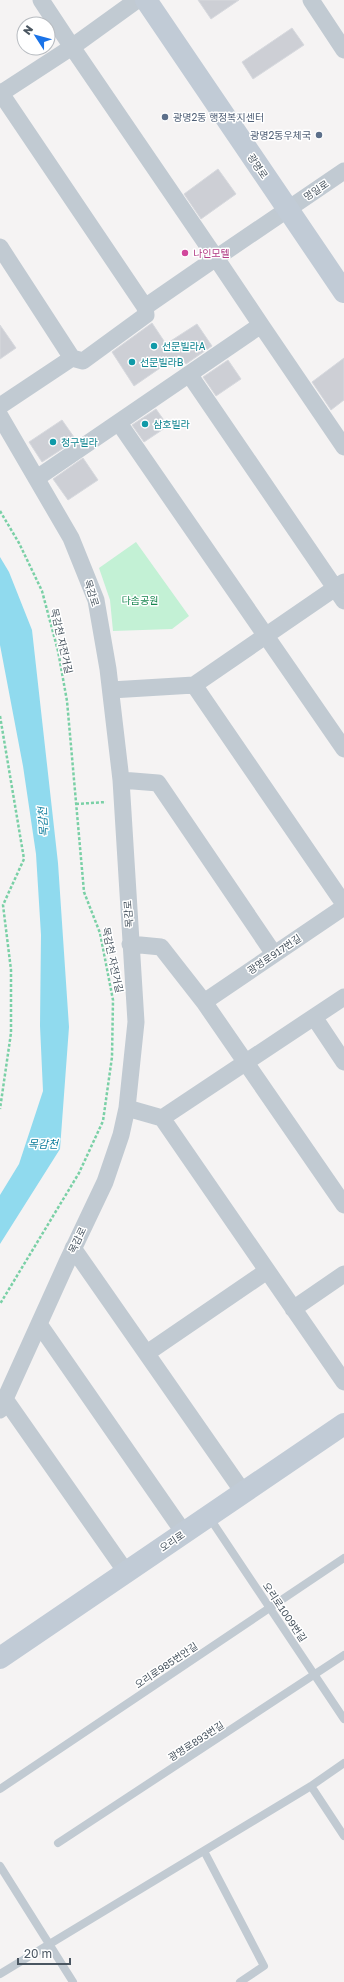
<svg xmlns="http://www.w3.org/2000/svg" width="344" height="1982" font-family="'Golos Text','Noto Sans KR',sans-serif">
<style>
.green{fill:#c3f1d5}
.water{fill:#90daee}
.building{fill:#cdcfd5;stroke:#d7d9de}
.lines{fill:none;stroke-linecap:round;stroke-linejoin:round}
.path{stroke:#7ad0a6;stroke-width:2.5;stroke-dasharray:3 2;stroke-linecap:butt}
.lane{stroke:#c1cad2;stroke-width:8}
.street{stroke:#c1cad2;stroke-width:17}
.secondary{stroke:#c1cbd6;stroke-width:22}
.service-dot{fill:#5c6f8a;stroke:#fff;stroke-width:1.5}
.hotel-dot{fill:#d1479c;stroke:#fff;stroke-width:1.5}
.culture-dot{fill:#0f9aa8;stroke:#fff;stroke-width:1.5}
.labels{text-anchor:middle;stroke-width:3;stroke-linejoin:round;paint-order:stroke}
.service-label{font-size:10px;fill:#4e5e75;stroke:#fff;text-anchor:start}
.street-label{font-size:10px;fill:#4a5661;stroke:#fff}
.hotel-label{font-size:10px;fill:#b23c85;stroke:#fff;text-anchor:start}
.culture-label{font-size:10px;fill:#0d838f;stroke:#fff;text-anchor:start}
.park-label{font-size:10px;fill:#17864f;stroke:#fff}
.water-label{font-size:11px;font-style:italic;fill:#0c7c9b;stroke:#fff}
</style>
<rect width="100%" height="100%" fill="#f5f3f3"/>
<path class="green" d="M136,542l53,74 -17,13 -59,2 -3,-31 -11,-32z"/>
<path class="water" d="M0,557l9,15 23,58 26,233 11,164 -9,122 -60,95v-49l19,-31 24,-73 -3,-65 1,-91 -5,-81 -13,-88 -23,-121z"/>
<path class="building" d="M198,0h41l-28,19z
M292,28l12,17 -51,34 -11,-17z
M218,169l18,25 -35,25 -17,-25z
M152,323l14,21 31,-20 15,22 -26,18 -7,-9 -45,31 -22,-34z
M0,325l16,23 -16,11z
M344,358v42l-13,10 -19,-28z
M228,360l13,19 -25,17 -13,-19z
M156,409l12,17 -24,16 -12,-17z
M62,420l14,20 -34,22 -13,-20z
M83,458l15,22 -30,20 -15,-21z"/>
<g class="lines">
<path class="path" d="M0,511l19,32 23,48 16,60 9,50 17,191 16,41 13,67 -1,57 -9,64 -24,52 -79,131
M0,716l24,143 -21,46 8,65v63l-11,76
M76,804l30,-2"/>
<path class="lane" d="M209,1517l135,202
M311,1786l33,50
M0,1789l344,-231
M58,1843l286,-188
M204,1851l60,115 -24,16
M0,1866l73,116
M0,1974l311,-188 33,-23"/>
<path class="street" d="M41,0l31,47 65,-47
M311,0l33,50
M0,92l145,215
M0,94l72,-47 144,211 -71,49 1,8 -63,46 -11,-3 -72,48
M0,247l72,111
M261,325l-45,-67 128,-87
M189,374l155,227
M0,416l71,122 25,62 12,69 13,111 15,242 -9,86 -6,27 -16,47 -38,80 -67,148
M119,423l225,326
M37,478l224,-153 83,122
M194,685l150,219
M111,690l83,-5 150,-103
M121,780l37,3 116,171
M130,944l31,3 43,55 140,203
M204,1002l140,-95
M314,1017l30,45
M127,1108l35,10 182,264
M162,1118l182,-121
M73,1248l170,244
M293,1309l51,-35
M39,1324l145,209
M147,1353l120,-82
M5,1399l121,173"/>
<path class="secondary" d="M146,0l198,292
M0,1658l344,-234"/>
</g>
<g class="service-dot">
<circle cx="165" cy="117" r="4"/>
<circle cx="319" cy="135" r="4"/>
</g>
<circle class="hotel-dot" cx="185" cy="253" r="4"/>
<g class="culture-dot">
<circle cx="154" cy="346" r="4"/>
<circle cx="132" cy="362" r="4"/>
<circle cx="145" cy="424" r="4"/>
<circle cx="53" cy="442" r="4"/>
</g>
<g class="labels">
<g class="service-label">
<text x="173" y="121">광명2동 행정복지센터</text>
<text x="311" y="139" text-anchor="end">광명2동우체국</text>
</g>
<g class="street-label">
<text transform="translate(258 166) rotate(56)" y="4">광명로</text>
<text transform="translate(316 190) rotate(-34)" y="4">명일로</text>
<text transform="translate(92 593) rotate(72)" y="4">목감로</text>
<text transform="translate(62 641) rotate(77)" y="4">목감천 자전거길</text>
<text transform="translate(128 914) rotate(-94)" y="4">목감로</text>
<text transform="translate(274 954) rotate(-34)" y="4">광명로917번길</text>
<text transform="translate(113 960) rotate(78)" y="4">목감천 자전거길</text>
<text transform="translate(77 1240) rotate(-64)" y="4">목감로</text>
<text transform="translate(172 1541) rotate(-34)" y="4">오리로</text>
<text transform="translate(285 1612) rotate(56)" y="4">오리로1009번길</text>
<text transform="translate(166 1665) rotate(-34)" y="4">오리로985번안길</text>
<text transform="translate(196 1741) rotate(-33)" y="4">광명로893번길</text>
</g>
<g class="hotel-label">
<text x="193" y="257">나인모텔</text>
</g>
<g class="culture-label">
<text x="162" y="350">선문빌라A</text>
<text x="140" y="366">선문빌라B</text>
<text x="153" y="428">삼호빌라</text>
<text x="61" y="446">청구빌라</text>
</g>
<g class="park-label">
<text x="140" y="604">다솜공원</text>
</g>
<g class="water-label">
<text transform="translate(43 822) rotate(-94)" y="4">목감천</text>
<text x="43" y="1148">목감천</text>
</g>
</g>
<g transform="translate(36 36) rotate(306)"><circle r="19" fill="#ffffff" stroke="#b7bbc0"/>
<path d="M0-3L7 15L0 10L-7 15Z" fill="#1a73e8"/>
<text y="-6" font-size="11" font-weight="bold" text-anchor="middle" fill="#4a5661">N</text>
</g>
<path d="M18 1958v6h52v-6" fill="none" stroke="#4a5661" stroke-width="2"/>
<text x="24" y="1958" font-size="12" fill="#4a5661" stroke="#ffffff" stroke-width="3" paint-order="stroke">20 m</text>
</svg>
